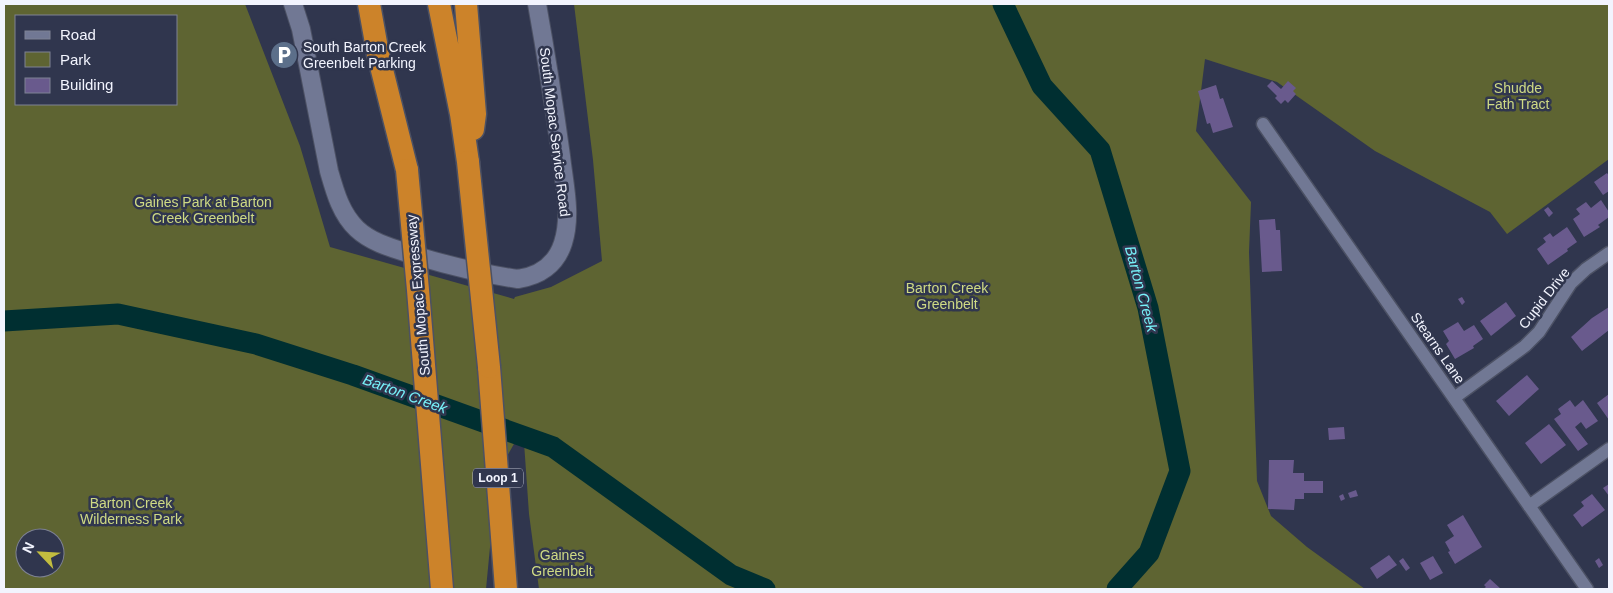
<svg xmlns="http://www.w3.org/2000/svg" width="1613" height="593" font-family="Helvetica,sans-serif">
<style>
.green{fill:#5e6432;fill-rule:evenodd}
.lines{fill:none;stroke-linecap:round;stroke-linejoin:round}
.river{stroke:#002f31;stroke-width:21}
.building{fill:#695a8d}
.street-casing{stroke:#4c5164;stroke-width:15}
.secondary-casing{stroke:#4c5164;stroke-width:20}
.highway-casing{stroke:#4c5164;stroke-width:25}
.street{stroke:#717894;stroke-width:12}
.secondary{stroke:#717894;stroke-width:18}
.highway{stroke:#cc832a;stroke-width:22}
.highway-bridge-casing{stroke:#4c5164;stroke-width:25;stroke-linecap:butt}
.highway-bridge{stroke:#cc832a;stroke-width:22}
.labels{text-anchor:middle;stroke-width:5;stroke-linejoin:round;paint-order:stroke}
.shield{fill:#30364e;stroke:#b8bbc9;stroke-width:1}
.shield-label{font-size:12px;font-weight:bold;fill:#f2f4fe}
.poi-label{font-size:14px;fill:#f2f4fe;stroke:#30364e;text-anchor:start}
.park-label{font-size:14px;fill:#cfda84;stroke:#30364e}
.street-label{font-size:14px;fill:#f2f4fe;stroke:#30364e}
.water-label{font-size:15px;font-style:italic;fill:#77f1f9;stroke:#30364e}
</style>
<rect width="100%" height="100%" fill="#30364e"/>
<path class="green" d="M4,4h241l55,142 30,101 184,52 1,-2 36,-10 51,-26 -9,-101 -19,-156h1035v155l-102,75 -17,-22 -115,-61 -98,-69 -72,-23 -9,72 55,71 -2,50 8,229 14,35 36,31 58,42h-826l-10,-75 -6,-86 -26,46 -11,115h-482zM16,16h160v88h-160zM25,538h30v30h-30z"/>
<g class="lines">
<path class="river" d="M1003,4l39,82 58,64 48,158 32,163 -31,82 -32,36
M4,321l114,-7 138,30 97,31 200,72 178,128 34,14"/>
</g>
<path class="building" d="M1272,81l9,8 7,-8 8,7 -3,3 3,3 -8,9 -3,-3 -4,4 -6,-6 2,-2 -10,-10z
M1216,85l4,14 3,-1 10,29 -20,6 -3,-10 -3,1 -9,-33z
M1607,173l2,3v15l-6,4 -9,-13z
M1601,200l8,12v5l-11,8 2,2 -16,10 -11,-18 7,-5 -4,-5 10,-7 5,6z
M1548,207l5,6 -4,4 -5,-7z
M1275,219l1,11h4l2,41 -20,1 -3,-52z
M1567,227l10,15 -10,7 1,2 -20,14 -11,-16 9,-7 -3,-4 7,-5 3,4z
M1462,297l3,5 -3,3 -4,-6z
M1506,302l10,14 -25,20 -11,-15z
M1609,307v23l-27,21 -11,-14 21,-19z
M1458,322l6,9 10,-6 9,14 -10,7 1,2 -19,11 -9,-15 3,-3 -6,-10z
M1527,375l12,14 -30,27 -13,-15z
M1609,394v26l-12,-17z
M1570,400l5,7 8,-7 15,21 -12,8 -5,-7 -6,5 13,17 -10,7 -24,-32 7,-5 -3,-5z
M1549,424l17,21 -25,19 -16,-21z
M1344,427l1,12 -16,1 -1,-12z
M1269,460h25l-1,13h11v8h19v12h-19v6h-9l-1,11 -26,-1z
M1609,484v12l-6,-8z
M1356,490l2,6 -8,2 -2,-5z
M1343,494l2,5 -4,2 -2,-5z
M1592,494l13,16 -23,17 -9,-12 11,-9 -3,-4z
M1463,515l19,32 -27,17 -7,-12 2,-1 -5,-9 9,-6 -7,-11z
M1389,555l8,10 -20,14 -7,-11z
M1433,556l10,17 -13,7 -10,-17z
M1403,558l7,10 -4,3 -7,-10z
M1599,558l4,7 -4,3 -4,-7z
M1490,579l11,10h-18l3,-2 -2,-2z"/>
<g class="lines">
<g class="street-casing">
<path id="street" d="M1263,124l324,465
M1454,398l71,-52 14,-14 32,-49 15,-14 23,-16
M1529,506l80,-57"/>
</g>
<g class="secondary-casing">
<path id="secondary" d="M293,4l8,25 28,142c6,21 12,43 28,58 16,15 39,20 60,27 33,10 66,18 101,23 21,-3 38,-14 45,-36 9,-28 1,-59 -2,-87 -7,-51 -15,-102 -24,-152"/>
</g>
<g class="highway-casing">
<path id="highway" d="M369,4l9,50 29,116
M439,4l22,110 7,48
M466,4l9,110 -2,15
M489,367l17,222"/>
</g>
<use href="#street" class="street"/>
<use href="#secondary" class="secondary"/>
<use href="#highway" class="highway"/>
<g class="highway-bridge-casing">
<path id="highway-bridge" d="M468,162l21,205
M407,170l11,120 24,299"/>
</g>
<use href="#highway-bridge" class="highway-bridge"/>
</g>
<defs>
<g id="parking-disc" transform="scale(1.4375)"><circle r="9.5" fill="#5c6f8a" stroke="#30364e"/><path d="M-3.5-5.5H1a3.5 3.5 0 0 1 0 7H-1V5.5H-3.5ZM-1-3.4V-.6H.8a1.4 1.4 0 0 0 0-2.8Z" fill="#fff"/></g>
</defs>
<g fill-rule="evenodd">
<use href="#parking-disc" x="284" y="55"/>
</g>
<g class="labels">
<rect class="shield" x="473" y="468.5" width="50" height="19" rx="4"/>
<g class="shield-label">
<text x="498" y="482">Loop 1</text>
</g>
<g class="poi-label">
<text x="303" y="52">South Barton Creek<tspan x="303" dy="16">Greenbelt Parking</tspan></text>
</g>
<g class="park-label">
<text x="1518" y="93">Shudde<tspan x="1518" dy="16">Fath Tract</tspan></text>
<text x="203" y="207">Gaines Park at Barton<tspan x="203" dy="16">Creek Greenbelt</tspan></text>
<text x="947" y="293">Barton Creek<tspan x="947" dy="16">Greenbelt</tspan></text>
<text x="131" y="508">Barton Creek<tspan x="131" dy="16">Wilderness Park</tspan></text>
<text x="562" y="560">Gaines<tspan x="562" dy="16">Greenbelt</tspan></text>
</g>
<g class="street-label">
<text transform="translate(555 132) rotate(83)" y="5">South Mopac Service Road</text>
<text transform="translate(418 295) rotate(-95)" y="5">South Mopac Expressway</text>
<text transform="translate(1544 298) rotate(-52)" y="5">Cupid Drive</text>
<text transform="translate(1438 348) rotate(55)" y="5">Stearns Lane</text>
</g>
<g class="water-label">
<text transform="translate(1141 289) rotate(75)" y="5">Barton Creek</text>
<text transform="translate(405 394) rotate(20)" y="5">Barton Creek</text>
</g>
</g>
<rect width="1613" height="593" fill="none" stroke="#f2f4fe" stroke-width="10"/>
<rect x="15" y="15" width="162" height="90" fill="#30364e" stroke="#7e8294"/>
<rect x="25" y="31" width="25" height="8" fill="#717894" stroke="#7e8294"/>
<text x="60" y="40" font-size="15" fill="#f2f4fe">Road</text>
<rect x="25" y="52" width="25" height="15" fill="#5e6432" stroke="#7e8294"/>
<text x="60" y="65" font-size="15" fill="#f2f4fe">Park</text>
<rect x="25" y="78" width="25" height="15" fill="#695a8d" stroke="#7e8294"/>
<text x="60" y="90" font-size="15" fill="#f2f4fe">Building</text>
<g transform="translate(40 553) rotate(295)"><circle r="24" fill="#30364e" stroke="#7e8294"/>
<path d="M0-4L9 19L0 12L-9 19Z" fill="#c2bd3f"/>
<text y="-8" font-size="14" font-weight="bold" text-anchor="middle" fill="#f2f4fe">N</text>
</g>
</svg>
